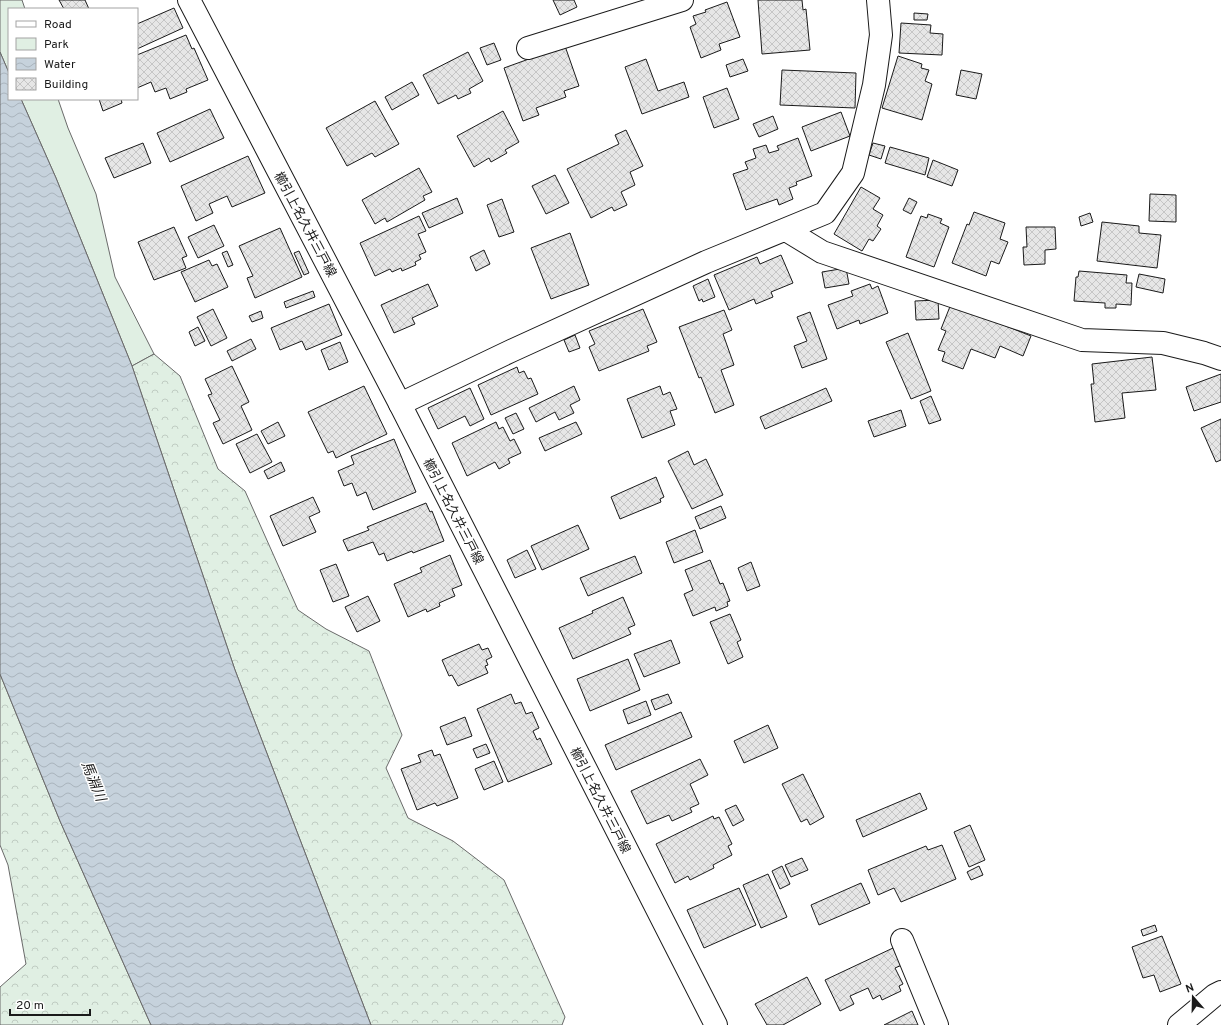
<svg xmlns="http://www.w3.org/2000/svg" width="1221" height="1025" font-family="Overpass,'Noto Sans JP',sans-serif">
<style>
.green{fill:#e0efe3;stroke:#6a6a6a}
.forest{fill:url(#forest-crowns);stroke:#6a6a6a}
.water{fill:url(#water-waves);stroke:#6a6a6a}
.building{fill:url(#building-cross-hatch);stroke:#1a1a1a}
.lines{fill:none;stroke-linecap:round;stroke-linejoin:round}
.street-casing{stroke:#1a1a1a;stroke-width:24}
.secondary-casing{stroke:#1a1a1a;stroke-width:24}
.street{stroke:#fff;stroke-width:22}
.secondary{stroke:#fff;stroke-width:22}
.labels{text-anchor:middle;stroke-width:3;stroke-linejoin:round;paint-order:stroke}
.street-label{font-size:13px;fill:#1a1a1a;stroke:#fff}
.water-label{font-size:14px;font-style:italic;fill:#1a1a1a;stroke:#fff}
</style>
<defs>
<pattern id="forest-crowns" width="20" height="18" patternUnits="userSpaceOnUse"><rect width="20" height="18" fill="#e0efe3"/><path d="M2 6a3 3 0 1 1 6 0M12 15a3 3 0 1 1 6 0" fill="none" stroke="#c0ccc2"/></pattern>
<pattern id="water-waves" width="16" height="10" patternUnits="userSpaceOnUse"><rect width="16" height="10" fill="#c6d2dc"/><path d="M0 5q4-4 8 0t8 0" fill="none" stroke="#aab4bc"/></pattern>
<pattern id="building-cross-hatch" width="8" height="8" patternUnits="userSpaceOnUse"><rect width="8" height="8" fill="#e6e6e6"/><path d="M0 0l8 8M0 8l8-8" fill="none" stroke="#c5c5c5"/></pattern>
</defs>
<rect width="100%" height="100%" fill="#fff"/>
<path class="green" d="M0,0h22l3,9h-16v64l-9,-21z
M21,99h37l10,29 28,66 19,83 39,77 -22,12 -76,-188z"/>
<path class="forest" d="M154,354l26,22 38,93 27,22 53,119 28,19 43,22 33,84 -16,33 22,50 45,23 51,39 61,137 -3,8h-191l-136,-355 -103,-304z
M0,674l60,147 91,204h-151v-38l26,-23 -18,-99 -8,-20z"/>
<path class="water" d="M0,52l9,21v26h12l35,79 76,188 103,304 136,355h-220l-91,-204 -60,-147z"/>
<path class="building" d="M59,0h26l4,9h-25z
M553,0h21l3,7 -17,8z
M758,0h44l1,10 3,-1 4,41 -48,4z
M727,2l13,35 -21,7 2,6 -20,8 -11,-31 6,-3 -3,-8 13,-4 -1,-2z
M174,8l9,20 -46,21v-25z
M914,13l14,1 -1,6h-13z
M901,23l30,2 -1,8 13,1 -1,21 -43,-2z
M186,35l6,14 2,-1 14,32 -22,9 1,3 -17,7 -4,-11 -11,4 -4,-10 -14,6v-33z
M494,43l7,17 -14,5 -7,-17z
M565,46l14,40 -15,5 2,6 -30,11 3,7 -16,6 -19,-53z
M468,52l15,29 -14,8 2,4 -13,6 -2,-4 -18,9 -15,-29z
M898,56l24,8 -1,4 8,2 -4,11 7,3 -10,36 -40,-12z
M646,59l12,32 26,-9 5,15 -47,17 -17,-47z
M743,59l5,12 -18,6 -4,-12z
M782,70l74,3 -1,35 -75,-3z
M961,70l21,4 -6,25 -20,-4z
M412,82l7,13 -27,15 -7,-13z
M727,88l12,31 -25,9 -11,-31z
M99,99h22l1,4 -19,8z
M375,101l24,43 -24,13 -3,-4 -25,13 -21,-38z
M210,109l14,29 -54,24 -13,-29z
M503,111l16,31 -14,8 2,3 -16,9 -2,-4 -15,9 -17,-31z
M841,112l9,24 -39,15 -9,-24z
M773,116l5,13 -19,8 -6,-13z
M626,130l17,36 -13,6 5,13 -14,7 6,13 -13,6 -2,-4 -21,11 -24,-49 52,-25 -4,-9z
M798,138l14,38 -16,6 1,3 -8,3 4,11 -14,6 -2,-6 -31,11 -13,-36 15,-5 -3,-7 11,-4 -3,-9 13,-4 3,8 10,-3 -2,-4z
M143,143l8,20 -37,15 -9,-20z
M873,143l12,3 -4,13 -12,-4z
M890,147l39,11 -4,17 -40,-12z
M248,156l17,37 -33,14 -5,-11 -18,8 4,9 -17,8 -15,-35z
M933,160l25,10 -6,16 -25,-9z
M419,168l13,24 -9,4 2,4 -38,22 -2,-4 -10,6 -13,-24z
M555,175l14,28 -23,11 -14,-28z
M861,187l19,11 -7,11 10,6 -6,11 4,3 -8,12 -4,-2 -7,12 -28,-17z
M1150,194l26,1v27l-27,-1z
M457,198l6,15 -34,15 -7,-15z
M909,198l8,4 -6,12 -8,-4z
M502,199l12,33 -15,5 -12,-32z
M974,212l31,11 -5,16 8,3 -9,22 -8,-3 -5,15 -34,-13 15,-39 2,1z
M1090,213l3,9 -12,4 -2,-9z
M928,214l14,5 -2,4 9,4 -15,40 -28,-10 15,-41 6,2z
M419,216l7,15 -8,3 8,18 -7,3 2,4 -6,3 1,3 -14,6 -1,-3 -9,4 -2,-3 -15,7 -15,-33z
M1102,222l37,4v7l22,2 -4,33 -60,-7z
M214,225l10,21 -26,12 -10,-21z
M174,227l13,29 -5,2 4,10 -32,12 -16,-38z
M1026,227h29l1,22 -11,1v14l-21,1 -1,-18h4z
M280,228l22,49 -47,21 -8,-20 6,-2 -14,-30z
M570,233l19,52 -38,14 -20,-51z
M484,250l6,14 -14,7 -6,-14z
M227,251l6,14 -5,2 -6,-14z
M299,251l10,22 -5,2 -10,-22z
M781,255l12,28 -22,9 2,5 -17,7 -2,-5 -25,11 -15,-35 43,-18 3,7z
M209,260l3,6 5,-2 11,23 -33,15 -14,-30z
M846,268l3,16 -24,4 -3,-16z
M1079,271l48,4 -1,8h6l-1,22 -15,-1v4h-11v-5l-31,-2 2,-24h2z
M1139,274l26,5 -2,14 -27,-6z
M708,279l7,18 -12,5 -1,-3 -3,2 -6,-15z
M428,284l10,22 -26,12 3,6 -21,9 -13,-28z
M870,284l2,5 6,-3 10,27 -28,11 -1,-4 -22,9 -9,-24 25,-9 -2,-5z
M313,291l2,6 -29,11 -2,-6z
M938,300l1,19 -23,1 -1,-19z
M329,304l13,31 -36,15 -4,-9 -22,9 -9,-22z
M951,304l80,32 -8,20 -23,-10 -5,12 -24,-9 -8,20 -21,-8 3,-9 -7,-2 8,-19 -5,-2z
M213,309l14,29 -16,8 -14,-29z
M643,309l14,33 -10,4 2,5 -50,20 -10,-24 6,-3 -6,-13z
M724,310l8,20 -9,4 11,31 -13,5 13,35 -19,8 -14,-36 -2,1 -20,-51z
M261,311l2,7 -11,4 -3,-6z
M810,312l17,47 -25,9 -8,-22 13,-5 -10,-24z
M198,327l7,14 -10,5 -6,-14z
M908,333l23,58 -20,8 -25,-57z
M575,335l5,13 -11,4 -5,-12z
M251,339l5,10 -24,12 -5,-10z
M340,342l8,20 -19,8 -8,-20z
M1152,357l4,33 -34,3 3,25 -30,4 -4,-38h3l-2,-20z
M232,366l17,36 -8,4 11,24 -29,14 -10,-21 7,-3 -12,-25 4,-1 -7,-15z
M517,367l2,6 5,-2 4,8 3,-1 7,16 -47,21 -13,-30z
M1221,374v28l-27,9 -8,-24z
M364,386l23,48 -51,24 -3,-7 -5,2 -20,-41z
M574,386l6,14 -10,5 4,8 -15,7 -4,-8 -19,10 -7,-14z
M660,386l3,9 7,-3 7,17 -7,2 5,14 -33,13 -15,-39z
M470,388l14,31 -14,7 -5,-10 -27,13 -10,-21z
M826,388l6,13 -67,28 -5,-12z
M931,396l10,24 -12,4 -9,-23z
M901,410l5,16 -32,11 -6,-16z
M516,413l8,16 -11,5 -8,-16z
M1221,419v41l-5,2 -15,-34z
M278,422l7,14 -17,8 -7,-13z
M496,422l3,7 4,-2 7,14 4,-2 7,14 -13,6 2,4 -11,6 -4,-7 -28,14 -15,-33z
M576,422l6,12 -37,17 -6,-13z
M257,434l15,28 -22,11 -14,-29z
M394,439l22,53 -43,18 -7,-18 -9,4 -5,-13 -8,3 -6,-15 16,-7 -3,-8z
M688,451l6,14 12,-6 17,36 -31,14 -24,-48z
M281,462l4,9 -17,8 -4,-8z
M656,477l8,20 -4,2 1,3 -41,17 -9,-22z
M313,497l7,15 -11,5 7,15 -33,14 -13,-30z
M426,503l4,9 2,-1 12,30 -31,12 -1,-2 -25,10 -3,-8 -5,2 -6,-13 -25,9 -5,-11 26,-10 -2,-3z
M721,506l5,12 -26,11 -5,-12z
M578,525l11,24 -47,21 -11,-24z
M695,530l8,22 -29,11 -8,-21z
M527,550l9,19 -21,9 -8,-18z
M450,555l12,30 -10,4 3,7 -16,7 1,3 -13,6 -1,-3 -18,8 -14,-33 28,-12 -2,-4z
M635,556l7,17 -54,23 -8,-18z
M710,560l10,24 3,-1 7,18 -3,1 1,4 -12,5 -1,-4 -22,9 -9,-22 9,-4 -8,-20z
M751,562l9,24 -13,5 -9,-23z
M336,564l13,32 -16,6 -13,-32z
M368,596l12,25 -23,11 -12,-25z
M623,597l12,28 -7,3 3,6 -58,25 -14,-31 34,-15 -1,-2z
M730,614l11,26 -4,2 6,15 -15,7 -18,-42z
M671,640l9,23 -36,14 -10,-23z
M479,644l3,6 6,-2 4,9 -6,3 2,5 -3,1 3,7 -30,13 -6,-11 -3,1 -7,-16z
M628,659l12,31 -50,21 -13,-32z
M511,694l4,10 6,-2 5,12 6,-2 7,16 -6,3 4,9 3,-2 12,26 -44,18 -31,-73z
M668,694l4,9 -17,7 -4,-10z
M646,701l5,14 -23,9 -5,-14z
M681,712l11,25 -76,33 -11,-25z
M465,717l7,19 -25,9 -7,-18z
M768,725l10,23 -34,15 -10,-22z
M486,744l4,9 -13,5 -4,-9z
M432,750l2,6 6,-2 18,44 -21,8 -2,-3 -18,7 -16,-41 20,-7 -3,-7z
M700,759l8,16 -18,9 9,20 -9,4 2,4 -20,9 -3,-6 -22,9 -16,-33z
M494,761l9,21 -19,8 -9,-21z
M803,774l21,43 -14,8 -3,-6 -6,3 -19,-38z
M920,793l7,16 -64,28 -7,-17z
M736,805l8,15 -11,6 -8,-16z
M713,816l1,3 5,-2 13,27 -4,2 4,9 -19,10 1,3 -24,12 -2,-4 -13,7 -19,-39z
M970,825l15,35 -16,7 -15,-35z
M942,845l14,34 -55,23 -7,-14 -16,7 -10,-25 58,-24 2,4z
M802,858l6,12 -17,7 -6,-12z
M782,866l8,18 -10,5 -8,-18z
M979,866l4,9 -12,5 -4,-8z
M768,874l19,43 -26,11 -18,-43z
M861,883l9,20 -51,22 -8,-20z
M739,888l17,37 -52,23 -17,-38z
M1155,925l2,6 -14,5 -2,-6z
M1162,936l19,48 -21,8 -6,-17 -11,3 -11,-31z
M893,948l9,17 -7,3 8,16 -4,2 2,5 -19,9 -2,-5 -7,4 -5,-11 -18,8 4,8 -14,7 -15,-31z
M807,977l14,27 -38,21h-16l-12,-21z
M912,1011l6,14h-34z"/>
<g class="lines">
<g class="street-casing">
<path id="street" d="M528,48l154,-48
M786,230l36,22 260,88 81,3 41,10 17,6
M400,404l111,-53 195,-89 119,-49 28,-40 21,-88 7,-50 -3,-35
M902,940l35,85
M1179,1025l36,-30 6,-3"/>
</g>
<g class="secondary-casing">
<path id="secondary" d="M189,0l211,404 316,621"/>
</g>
<use href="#street" class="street"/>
<use href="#secondary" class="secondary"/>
</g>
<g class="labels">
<g class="street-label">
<text transform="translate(306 224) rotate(62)" y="5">櫛引上名久井三戸線</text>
<text transform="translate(454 511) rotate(63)" y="5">櫛引上名久井三戸線</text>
<text transform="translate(601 800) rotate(63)" y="5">櫛引上名久井三戸線</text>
</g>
<g class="water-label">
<text transform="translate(94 781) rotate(68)" y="5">馬淵川</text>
</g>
</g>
<rect x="8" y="8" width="130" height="92" fill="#ffffff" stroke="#a3a3a3"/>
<rect x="16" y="21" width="20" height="6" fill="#ffffff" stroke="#a3a3a3"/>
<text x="44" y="28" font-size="12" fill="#1a1a1a">Road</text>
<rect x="16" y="38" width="20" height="12" fill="#e0efe3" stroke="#a3a3a3"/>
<text x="44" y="48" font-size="12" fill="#1a1a1a">Park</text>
<rect x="16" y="58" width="20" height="12" fill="url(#water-waves)" stroke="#a3a3a3"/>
<text x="44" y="68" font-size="12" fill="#1a1a1a">Water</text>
<rect x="16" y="78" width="20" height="12" fill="url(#building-cross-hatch)" stroke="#a3a3a3"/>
<text x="44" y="88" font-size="12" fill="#1a1a1a">Building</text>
<g transform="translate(1193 997) rotate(340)" stroke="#ffffff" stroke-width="3" paint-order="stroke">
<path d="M0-3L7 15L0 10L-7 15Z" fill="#1a1a1a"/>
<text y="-6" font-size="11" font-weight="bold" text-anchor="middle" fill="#1a1a1a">N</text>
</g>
<path d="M10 1009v6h80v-6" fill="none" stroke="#1a1a1a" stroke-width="2"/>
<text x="16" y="1009" font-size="12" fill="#1a1a1a" stroke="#ffffff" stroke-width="3" paint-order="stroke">20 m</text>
</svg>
